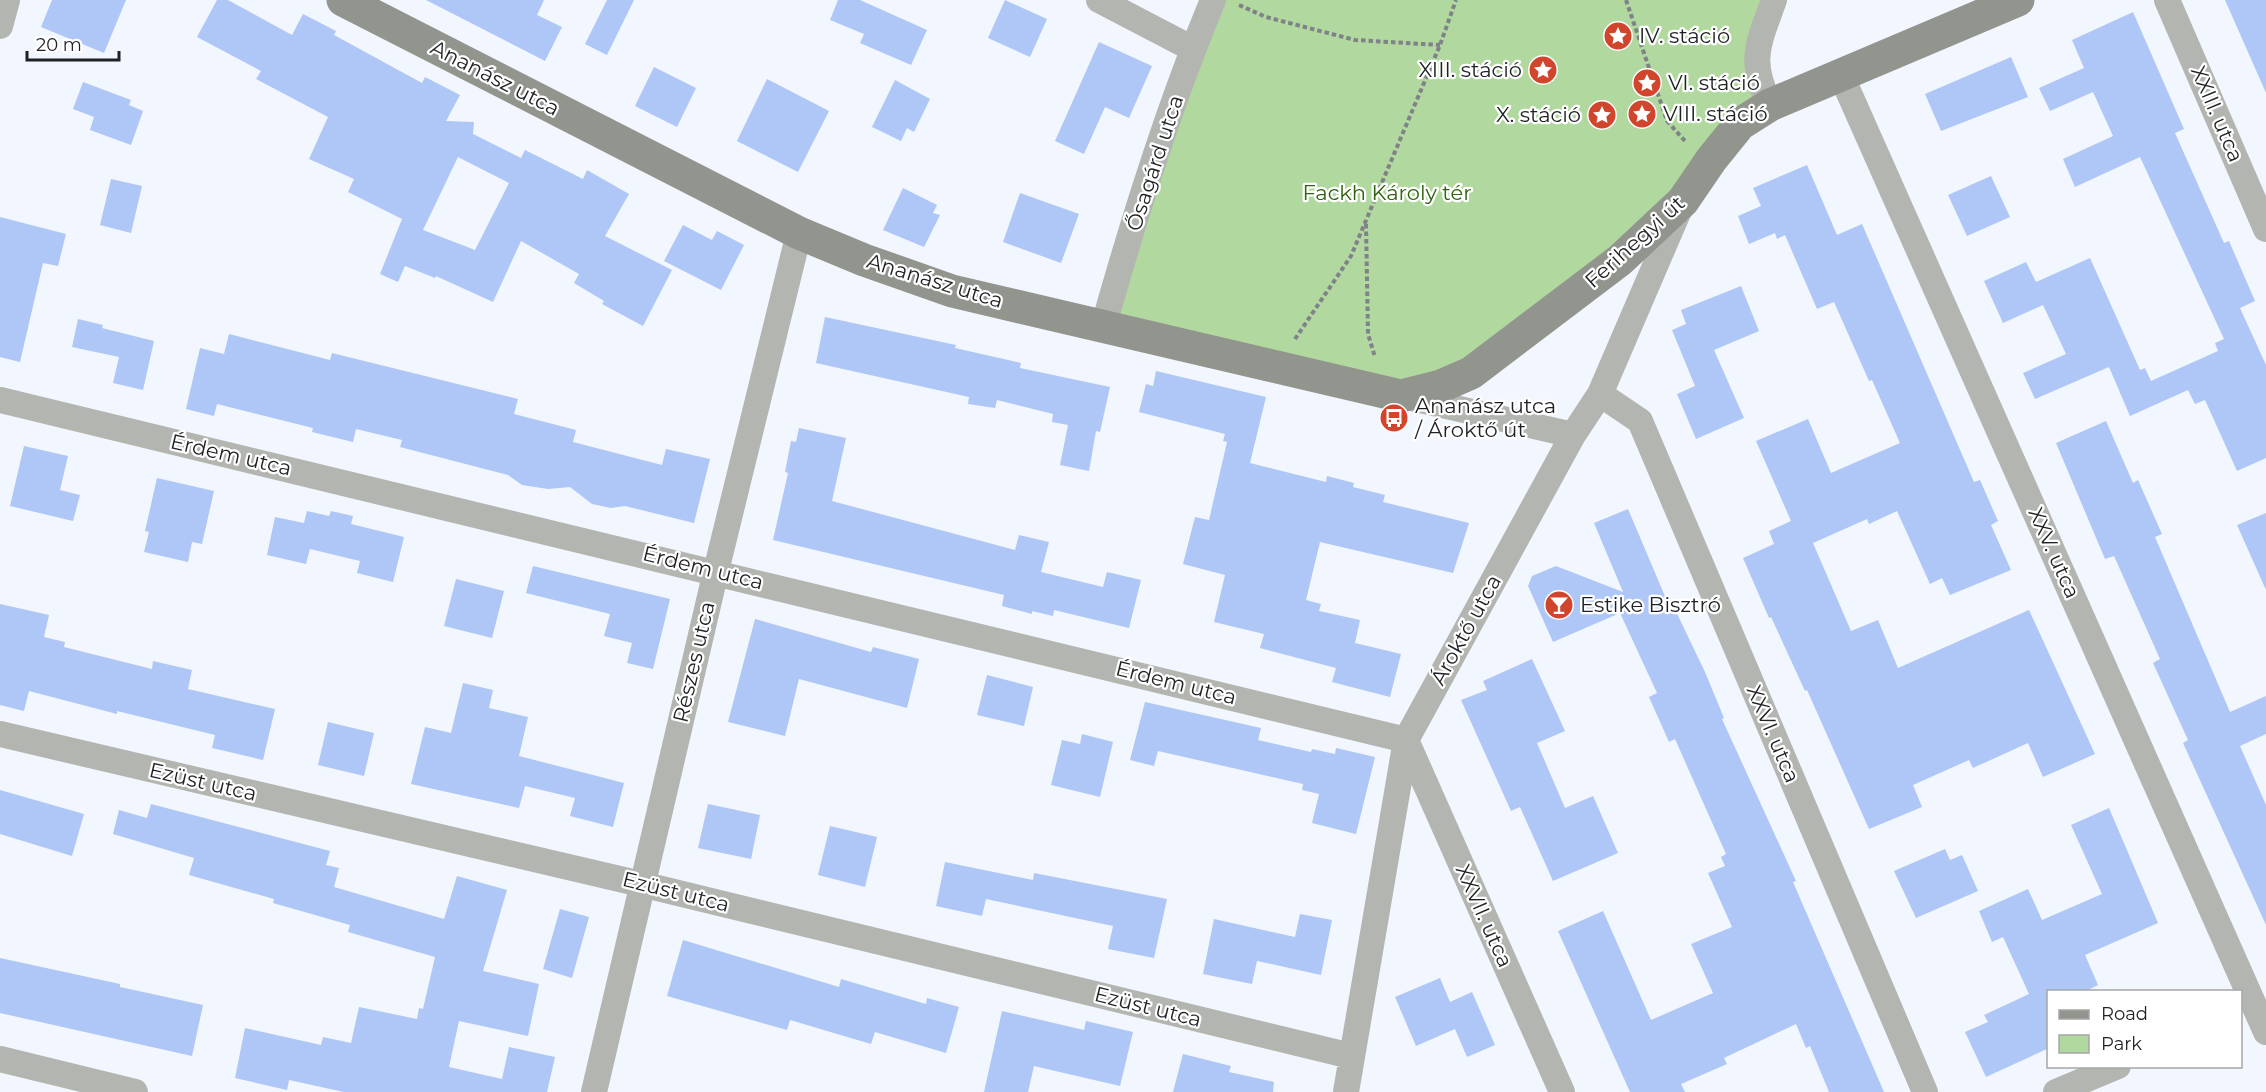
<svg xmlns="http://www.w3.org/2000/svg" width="2266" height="1092" font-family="Montserrat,sans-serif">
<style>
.green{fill:#b1d89f}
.building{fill:#aec7f6;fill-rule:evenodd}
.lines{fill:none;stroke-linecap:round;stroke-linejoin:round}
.path{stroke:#7f8287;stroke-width:4;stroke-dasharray:4.5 3;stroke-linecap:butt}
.street{stroke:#b3b5b0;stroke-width:26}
.secondary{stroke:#92958e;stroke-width:33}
.labels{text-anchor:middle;stroke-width:4.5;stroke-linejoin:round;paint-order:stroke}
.poi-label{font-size:21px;fill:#1f2124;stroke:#fff;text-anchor:start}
.street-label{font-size:21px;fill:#1f2124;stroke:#fff}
.park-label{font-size:21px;fill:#326111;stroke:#fff}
</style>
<rect width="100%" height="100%" fill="#f2f6fe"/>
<path class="green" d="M1213,0h561l-18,52 14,53 -87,96 -242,185 -338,-58z"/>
<path class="building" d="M52,0h74l-22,53 -63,-26z
M217,0h11l64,35 11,-21 33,17 -2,4 88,48 3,-6 35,18 -14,26 28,1 -1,12 48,24 4,-8 58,29 4,-9 42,24 -24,42 67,34 -29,56 -41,-22 2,-3 -30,-18 5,-9 -58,-33 -28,61 -57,-26 -1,2 -30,-12 -7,16 -18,-8 22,-55 -54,-27 6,-13 -45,-20 19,-42 -72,-38 5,-8 -64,-34zM458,157l51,26 -34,67 -52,-20z
M426,0h118l-7,15 25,12 -17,34z
M607,0h27l-27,55 -22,-11z
M838,0h22l67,30 -16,35 -51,-22 4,-9 -34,-14z
M1005,0l42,19 -17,38 -42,-19z
M2225,0h41v93z
M2133,12l51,117 -9,4 49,110 5,-2 26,60 -15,7 26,57v93l-29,13 -32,-71 -10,4 -7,-14 -58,26 -21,-49 -74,32 -12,-26 43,-19 -23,-49 -40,18 -19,-42 42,-19 10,20 54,-24 50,112 5,-2 6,13 67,-30 -3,-8 9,-4 -84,-182 -65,30 -12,-28 50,-23 -20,-44 -43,19 -11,-23 45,-20 -12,-28z
M1099,42l53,24 -23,52 -24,-11 -21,47 -29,-13z
M2011,57l17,40 -87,34 -16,-37z
M654,67l42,21 -19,39 -42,-21z
M767,79l62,32 -31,61 -61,-31z
M895,80l35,19 -16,33 -7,-4 -6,13 -29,-14z
M83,82l48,18 -2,5 14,6 -12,34 -41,-15 4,-13 -21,-8z
M1807,165l30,70 25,-11 112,258 6,-2 18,41 -7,4 20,45 -61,25 -8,-17 -12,6 -33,-73 -28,13 -2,-5 -54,24 38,88 27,-11 20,48 131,-58 66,144 -52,23 -15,-34 -55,25 -4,-8 -56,25 9,22 -53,22 -62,-139 -2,1 -34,-74 -2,1 -26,-60 31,-14 -5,-13 22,-10 -35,-80 52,-22 23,54 69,-30 -28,-63 -3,1 -35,-79 -17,7 -32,-74 -8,4 -2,-6 -26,11 -11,-28 23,-10 -8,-18z
M1991,176l19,41 -43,19 -19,-41z
M111,179l31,7 -11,47 -31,-8z
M903,188l34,17 -4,8 7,2 -16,32 -41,-17z
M1020,193l59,21 -18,49 -58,-21z
M0,217l66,17 -8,32 -15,-3 -23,99 -20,-5z
M683,225l29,15 5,-9 27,14 -23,45 -57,-29z
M1741,286l18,45 -45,19 30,68 -48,21 -19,-45 18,-8 -23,-56 14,-6 -5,-14z
M825,317l131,28 -1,3 66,15 -1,5 90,19 -10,45 -4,-1 -7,40 -29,-6 8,-40 -16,-3 1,-8 -56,-14 -2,8 -27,-4 1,-7 -153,-34z
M78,319l25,6 -1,3 52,13 -11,49 -30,-7 6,-26 -47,-10z
M229,334l101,26 2,-7 186,46 -4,15 62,16 -3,12 89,23 4,-16 44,10 -16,64 -69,-17 -14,2 -19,-4 -22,-17 -22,2 -26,-4 -14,-10 -108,-28 2,-7 -46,-11 -3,13 -41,-10 1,-4 -96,-24 -3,12 -28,-7 14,-61 24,6z
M1156,371l110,26 -16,66 76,19 1,-6 27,7 -1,4 32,8 -2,7 86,21 -16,50 -133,-31 -14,58 15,4 -2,7 41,9 -5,23 46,11 -11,43 -58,-15 4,-14 -76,-20 4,-14 -50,-12 11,-47 -42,-11 12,-47 14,3 18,-78 -4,-1 2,-7 -86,-22 7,-28 7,2z
M2106,421l27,62 5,-3 24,54 -7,3 75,175 36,-16v38l-26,12 26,59v120l-83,-182 5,-3 -35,-77 7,-4 -46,-103 -9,3 -49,-116z
M799,428l47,10 -14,63 183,49 4,-15 30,7 -8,30 62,15 4,-15 34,8 -12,48 -75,-18 -1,6 -21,-5v3l-30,-8 2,-11 -231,-55 15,-67 -3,-1 6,-31 5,1z
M24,446l44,10 -8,34 20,5 -7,26 -63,-15z
M157,478l57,13 -12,53 -10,-2 -4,20 -44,-10 5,-20 -4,-1z
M1628,509l39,92 3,-2 35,73 19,46 -2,1 74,162 -3,1 91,210h-55l-19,-46 -4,2 -10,-24 -72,34 3,6 -46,20 4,8h-55l-72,-161 45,-20 48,109 62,-27 -22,-49 41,-17 -24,-54 17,-7 -4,-9 5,-3 -51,-115 -6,3 -20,-45 8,-4 -37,-80 -67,29 -25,-56 4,-10 24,-10 67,26 -29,-69z
M307,511l22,5 2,-5 22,5 -2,8 53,13 -11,45 -36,-9 3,-12 -50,-12 -4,15 -39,-9 8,-38 29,6z
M2266,513v77l-29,-65z
M533,566l137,33 -17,70 -26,-6 5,-20 -28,-7 6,-22 -84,-21z
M456,579l48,12 -12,47 -48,-12z
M0,604l49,11 -5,22 21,5 -1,5 88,22 1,-8 39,9 -4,19 87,20 -12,51 -51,-12 3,-13 -98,-24v3l-88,-23 -5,20 -24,-6z
M755,619l116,33 2,-5 46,12 -12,49 -108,-29 -14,57 -57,-14z
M1532,659l33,72 -28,12 28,65 28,-12 25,57 -65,28 -33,-74 -9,4 -50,-111 26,-10 -4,-9z
M987,675l46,12 -9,39 -47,-11z
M463,683l30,7 -4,18 39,9 -9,39 105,27 -11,44 -43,-11 5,-18 -50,-12 -6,22 -108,-24 14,-57 26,6z
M1145,702l116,26 -3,12 53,12 1,-3 23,5 1,-6 39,9 -19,77 -44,-11 7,-29 -17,-4 1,-6 -145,-33 -4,15 -24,-6z
M328,722l46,11 -10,43 -46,-11z
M1082,734l31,8 -13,55 -49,-12 11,-45 18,4z
M0,790l84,24 -12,42 -72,-22z
M151,804l179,47 -4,14 13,3 -5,19 110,32 13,-43 50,14 -24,81 56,13 -11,52 -69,-15 -10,46 53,12 7,-32 46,10 -8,35h-203l-55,-12 -2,10 -52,-12 10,-50 76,17 2,-8 28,6 8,-36 58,12 2,-11 4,1 12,-52 -87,-25 2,-7 -77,-22 1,-4 -85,-24 5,-17 -81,-24 6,-24 28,8z
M708,804l52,11 -9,44 -53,-11z
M2109,808l49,115 -73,32 13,30 -14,7h-35v56l-63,29 -21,-45 23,-10 -4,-7 45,-21 -26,-57 -11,5 -13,-31 49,-22 14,31 60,-26 -31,-69z
M830,826l47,11 -12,50 -47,-12z
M1945,849l5,11 12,-5 16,36 -62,27 -22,-47z
M945,862l88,18 1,-7 133,26 -13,59 -46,-9 5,-23 -127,-27 -4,17 -46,-10z
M560,909l29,8 -17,61 -29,-9z
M1300,914l32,6 -11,55 -64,-14 -5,23 -49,-10 11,-55 81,18z
M683,940l156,47 2,-8 85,25 1,-6 32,9 -13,46 -71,-21 -4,12 -81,-24 -3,10 -120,-34z
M0,958l120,26v3l83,18 -11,51 -192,-43z
M1440,978l10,24 22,-10 23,53 -28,12 -12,-28 -39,17 -21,-49z
M1002,1011l82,19 2,-9 47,11 -13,54 -86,-20 -6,26h-44z
M1183,1054l48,12 -2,6 45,10 -1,10h-100z"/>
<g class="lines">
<path class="path" d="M1626,0l41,121 18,20
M1239,5l27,12 89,23 85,5
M1366,224l2,110 7,23
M1295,339l56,-83 89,-211 16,-45"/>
<path class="street" d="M1099,0l94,49
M2167,0l99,229
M0,26l7,-26
M1841,75l425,957
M1770,105c-22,-45 -12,-60 4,-105
M1103,328c31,-111 66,-222 110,-328
M1600,394l40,27 285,671
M1403,396l170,39
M0,400l1406,340
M0,734l641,150 710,172
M1406,740l156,352
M0,1059l135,33
M594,1092l122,-521 83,-338
M1346,1092l60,-352 167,-305 27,-41 80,-186
M2056,1092l62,-26"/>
<path class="secondary" d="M343,0l456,233 65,27 88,31 449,105 40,-10 30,-13 149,-113 63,-59 28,-41 29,-36 30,-19 248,-105"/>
</g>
<defs>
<g id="sight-disc" transform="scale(1.5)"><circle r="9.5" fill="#d1452c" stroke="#fff"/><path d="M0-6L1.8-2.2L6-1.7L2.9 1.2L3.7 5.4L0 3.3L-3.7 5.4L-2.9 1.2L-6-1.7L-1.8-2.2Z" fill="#fff"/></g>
<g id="bus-disc" transform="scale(1.5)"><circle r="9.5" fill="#d1452c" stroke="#fff"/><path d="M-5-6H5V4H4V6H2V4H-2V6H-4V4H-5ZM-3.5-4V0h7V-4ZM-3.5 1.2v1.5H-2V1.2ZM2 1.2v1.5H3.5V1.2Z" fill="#fff"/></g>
<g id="bar-disc" transform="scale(1.5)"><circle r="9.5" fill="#d1452c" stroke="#fff"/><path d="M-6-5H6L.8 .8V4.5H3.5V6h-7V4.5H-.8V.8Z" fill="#fff"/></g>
</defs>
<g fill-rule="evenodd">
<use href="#sight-disc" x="1618" y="36"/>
<use href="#sight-disc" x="1543" y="70"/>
<use href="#sight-disc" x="1647" y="83"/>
<use href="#sight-disc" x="1642" y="114"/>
<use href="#sight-disc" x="1602" y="115"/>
<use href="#bus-disc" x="1394" y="418"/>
<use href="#bar-disc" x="1559" y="605"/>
</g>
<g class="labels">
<g class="poi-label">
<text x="1639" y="43">IV. stáció</text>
<text x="1522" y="77" text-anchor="end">XIII. stáció</text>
<text x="1668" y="90">VI. stáció</text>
<text x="1663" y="121">VIII. stáció</text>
<text x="1581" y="122" text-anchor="end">X. stáció</text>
<text x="1415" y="413">Ananász utca<tspan x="1415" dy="24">/ Ároktő út</tspan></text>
<text x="1580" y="612">Estike Bisztró</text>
</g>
<g class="street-label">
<text transform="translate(495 78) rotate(27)" y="7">Ananász utca</text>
<text transform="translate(2217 114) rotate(67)" y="7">XXIII. utca</text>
<text transform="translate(1155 163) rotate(-72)" y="7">Ősagárd utca</text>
<text transform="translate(1635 242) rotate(-42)" y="7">Ferihegyi út</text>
<text transform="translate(935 281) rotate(17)" y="7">Ananász utca</text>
<text transform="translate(231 455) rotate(13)" y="7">Érdem utca</text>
<text transform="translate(2054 553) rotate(66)" y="7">XXV. utca</text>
<text transform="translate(703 568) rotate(14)" y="7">Érdem utca</text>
<text transform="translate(1466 630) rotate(-61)" y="7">Ároktő utca</text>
<text transform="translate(694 662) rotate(-77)" y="7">Részes utca</text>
<text transform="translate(1176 683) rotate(14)" y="7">Érdem utca</text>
<text transform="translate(1773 734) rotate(67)" y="7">XXVI. utca</text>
<text transform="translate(203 782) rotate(13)" y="7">Ezüst utca</text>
<text transform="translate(676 892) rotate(14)" y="7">Ezüst utca</text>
<text transform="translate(1484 916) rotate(66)" y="7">XXVII. utca</text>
<text transform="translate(1148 1007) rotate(14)" y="7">Ezüst utca</text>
</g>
<g class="park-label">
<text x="1387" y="200">Fackh Károly tér</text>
</g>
</g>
<rect x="2047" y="990" width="195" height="78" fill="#ffffff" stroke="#a5a6a7" stroke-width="1.5"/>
<rect x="2059" y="1010" width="30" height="9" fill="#92958e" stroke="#a5a6a7" stroke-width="1.5"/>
<text x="2101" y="1020" font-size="18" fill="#1f2124">Road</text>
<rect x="2059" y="1035" width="30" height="18" fill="#b1d89f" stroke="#a5a6a7" stroke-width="1.5"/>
<text x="2101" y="1050" font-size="18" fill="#1f2124">Park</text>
<path d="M27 51v9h92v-9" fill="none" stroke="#1f2124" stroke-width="3"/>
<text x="36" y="51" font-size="18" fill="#1f2124" stroke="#ffffff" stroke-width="4.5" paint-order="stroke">20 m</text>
</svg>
